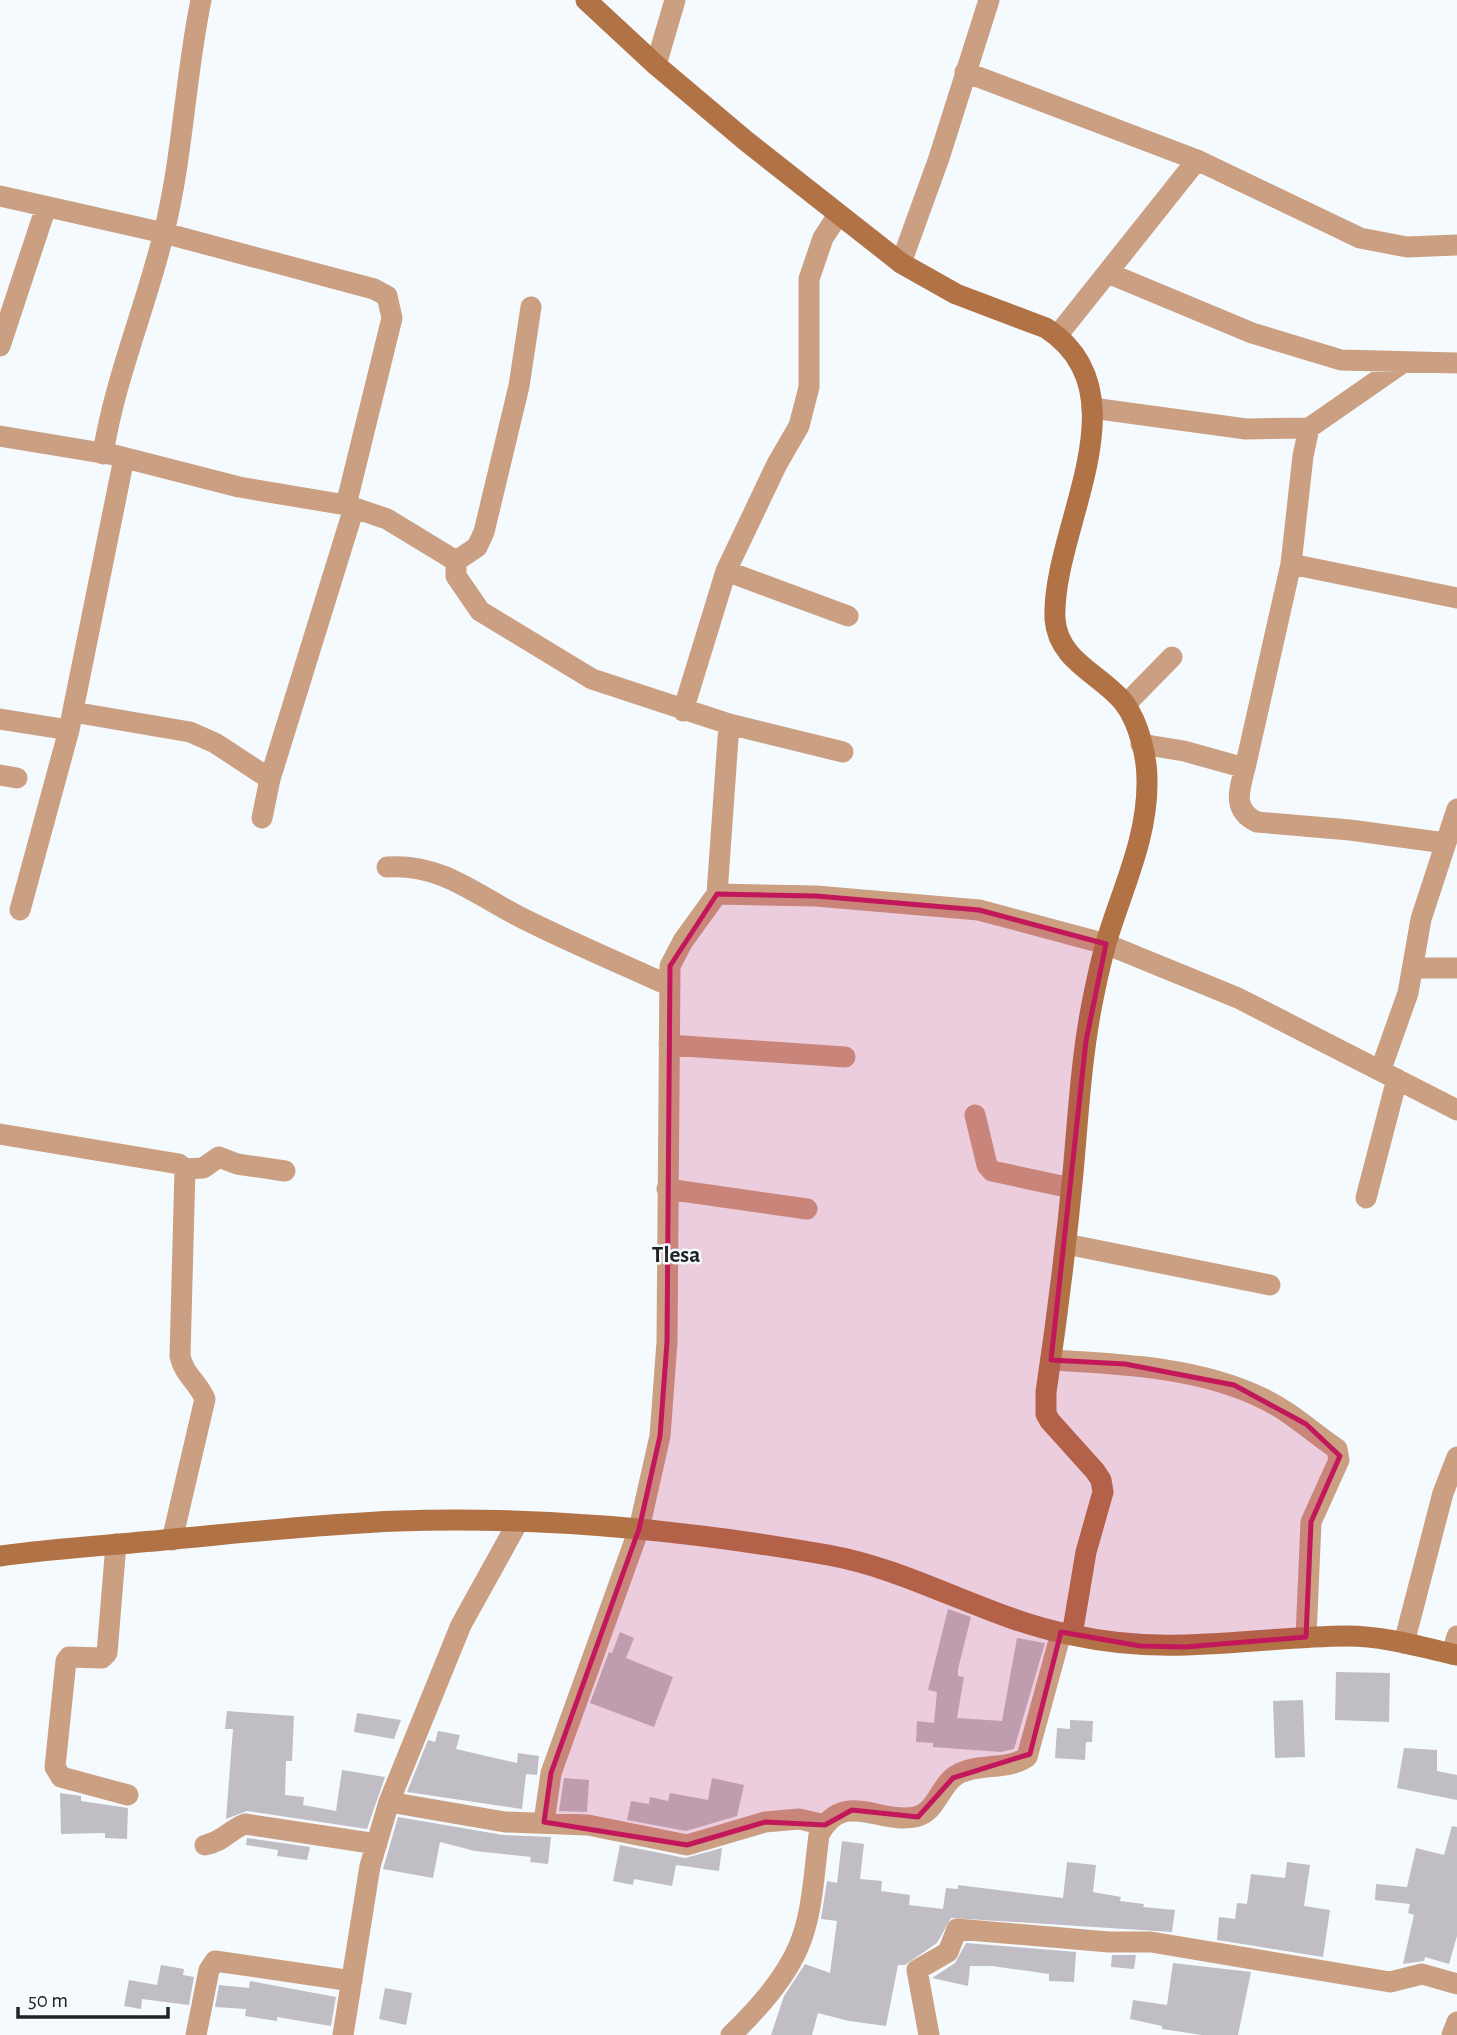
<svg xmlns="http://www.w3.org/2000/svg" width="1457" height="2035" font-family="'Alegreya Sans',sans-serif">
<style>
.building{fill:#c0bec4}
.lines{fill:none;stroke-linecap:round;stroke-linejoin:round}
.street{stroke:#cba082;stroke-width:21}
.secondary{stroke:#b17345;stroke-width:21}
.marked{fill:#c2185b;fill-opacity:0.2;stroke:#c2185b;stroke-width:5;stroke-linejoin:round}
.labels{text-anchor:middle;stroke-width:5;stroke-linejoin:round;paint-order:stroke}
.quarter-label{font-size:23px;font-weight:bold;fill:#212224;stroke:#f5faff}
</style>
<rect width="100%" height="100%" fill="#f5faff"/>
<path class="building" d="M948,1609l23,8 -13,52v7l6,1 -7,41 45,3 15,-83 28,5 -31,106 -13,3 -68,-5v-4l-17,-1 1,-21 17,2 3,-31 -9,-2z
M620,1632l14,6 -8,20 47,19 -19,50 -64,-24 19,-51 3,1z
M1336,1672l54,1 -1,49 -54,-2z
M1303,1700l2,57 -30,1 -2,-57z
M227,1711l67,5 -2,45h-6l-1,34 19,2 -1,8 33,6 6,-41 43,7 -18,52 -120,-18 -21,8 7,-90h-8z
M357,1713l44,7 -7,19 -40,-7z
M1070,1720l23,1 -1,21h-6l-1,18 -30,-2 2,-30 13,1z
M438,1731l22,4 -4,14 61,14 1,-10 21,3 -2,19 -11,-1 -4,35 -115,-17 21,-52 7,2z
M1404,1748l33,2v21l20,4v25l-60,-12z
M564,1778l25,2 -2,32 -28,-1z
M712,1778l32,7 -7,31 -51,15 -59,-11 4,-19 18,3 1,-7 18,4 2,-8 38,7z
M60,1793l21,3v5l47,7 -1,31 -22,-1v-5l-44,1z
M398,1817l105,18 48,2 -3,27 -18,-2 1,-5 -56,-6 -35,-9 -7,36 -50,-9z
M1452,1826l5,1v109l-8,28 -24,-7 -1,4 -21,3 11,-49 -6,-2 2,-9 -35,-4 1,-16 31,3 9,-39 28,7z
M247,1838l63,9 -3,13 -30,-4 1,-6 -32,-5z
M842,1841l22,3 -4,35 22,2 -1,10 29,4 -1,10 34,4 3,-21 12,1v-4l105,13 4,-36 29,3 -3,27 28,5 -1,4 24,3 -1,3 32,3 -3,22 -221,-14 -14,25 -32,22h-7l-12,61 -37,-5 -31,-8 -6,22h-41l13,-39 21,-32 25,9 7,-52 -16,-2 6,-38 10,2z
M620,1845l65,13 37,-10 -3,23 -43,-6 -4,21 -38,-7 -1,6 -20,-4z
M1287,1862l23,3 -6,41 26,4 -7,47 -106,-17 2,-23 16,2 2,-16 10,1 4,-30 34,4z
M966,1943l110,9 -2,30 -25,-1v-7l-57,-8h-22l-2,20 -36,-8 23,-15z
M1112,1955h24l-2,14 -23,-2z
M1173,1963l78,9 -13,63h-36l-40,-6v-3l-32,-7 3,-19 34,5z
M161,1965l23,4 -1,6 11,2 -5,28 -47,-6 -1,10 -17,-3 5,-26 28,5z
M250,1981l86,16 -5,29 -54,-9v4l-32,-5 1,-7 -31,-2 4,-22 30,3z
M385,1988l27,5 -6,32 -27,-6z"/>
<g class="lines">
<path class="street" d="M656,65l19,-65
M965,72l232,88 163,78 47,9 50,-2
M0,196l164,37 210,56 13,7 5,22 -46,187
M901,263l38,-105 50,-158
M1108,273l144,60 89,27 116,3
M531,307l-12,79 -35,146 -7,15 -21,14v15l24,35 112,68 137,45 -12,170 99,2 163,14 127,34 132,54 219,112
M1057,336l140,-176
M0,346l46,-139
M1092,408l154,21 63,-1
M0,436l114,19 125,32 107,18 41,14 69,42
M103,454c12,-76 43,-147 61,-222 19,-76 21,-155 37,-232
M1291,564l166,34
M726,571l122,45
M1125,705l47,-48
M683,711l43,-140 51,-107 22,-38 10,-39v-108l14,-41 15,-23
M73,712l117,20 25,11 55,36 -8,39
M0,719l69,11
M729,724l114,28
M1141,744l43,7 61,17 46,-204 12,-108 6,-28 95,-66
M1245,768c-6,23 -13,42 12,54l93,8 95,13
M0,775l17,3
M270,779l84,-271
M387,867c55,-4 90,29 137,52 48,24 98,45 146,67
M20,910l49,-180 55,-272
M1413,968h44
M669,1045l176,12
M1381,1069l27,-76 13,-74 36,-110
M975,1115l12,50 5,6 79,17
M0,1134l179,30 6,5 -5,187c4,19 18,26 25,43l-33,141
M185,1169l18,-1 16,-11 18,7 48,7
M667,1189l140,20
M1366,1198l31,-119
M1066,1244l204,41
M1051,1360c70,4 147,7 211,38 28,13 50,34 75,51l2,11 -28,62 -5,115
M116,1544l-9,109 -5,5 -33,-1 -3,4 -11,106 6,10 67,18
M1404,1643l39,-150 14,-36
M1452,1654l5,-18
M389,1802l116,20 83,3 99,20 78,-23 34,-3 26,6
M544,1822l7,-49 88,-244 21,-93 7,-94 3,-376 13,-25 34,-47
M205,1845c18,-3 24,-15 40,-21l132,20
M196,2035l13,-65 6,-9 137,20
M343,2035l27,-169 19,-64 72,-177 57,-103
M731,2035c25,-24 53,-55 67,-87 15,-34 16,-77 21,-113 24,-46 59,-11 96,-18 21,-4 24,-30 40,-41 22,-14 52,-5 72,-19l34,-124
M929,2035l-12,-65 31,-18 9,-23 152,13h42l239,40 32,-8 35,10
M1452,2035l5,-13"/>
<path class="secondary" d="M586,0l70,65 90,76 155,122 55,31 90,34c101,66 5,201 9,291 3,43 48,56 70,85 14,20 22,52 22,76 1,58 -25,109 -41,163 -6,22 -11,45 -15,66 -10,54 -13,109 -18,164 -7,73 -16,146 -27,219v22l4,7 45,50 6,9 2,12 -17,60 -14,83c101,22 176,2 275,1 37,0 74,11 110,19
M0,1556c58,-8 116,-11 174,-17 75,-7 149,-15 224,-18 144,-5 288,9 430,34 85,15 160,64 244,80"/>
</g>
<path class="marked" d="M717,894l99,2 163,14 127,34 -20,97 -35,319 74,4 109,21 72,39 34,32 -29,66 -5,115 -121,10 -45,-1 -79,-14 -31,122 -77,24 -35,39 -66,-7 -27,15 -60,-3 -78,23 -143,-23 7,-49 88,-244 21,-93 7,-94 3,-376z"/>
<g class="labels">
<g class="quarter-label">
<text x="676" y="1262">Tlesa</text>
</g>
</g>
<path d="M18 2007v10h150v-10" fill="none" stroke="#212224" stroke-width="3.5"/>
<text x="28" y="2007" font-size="21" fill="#212224" stroke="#f5faff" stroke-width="5" paint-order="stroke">50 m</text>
</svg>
